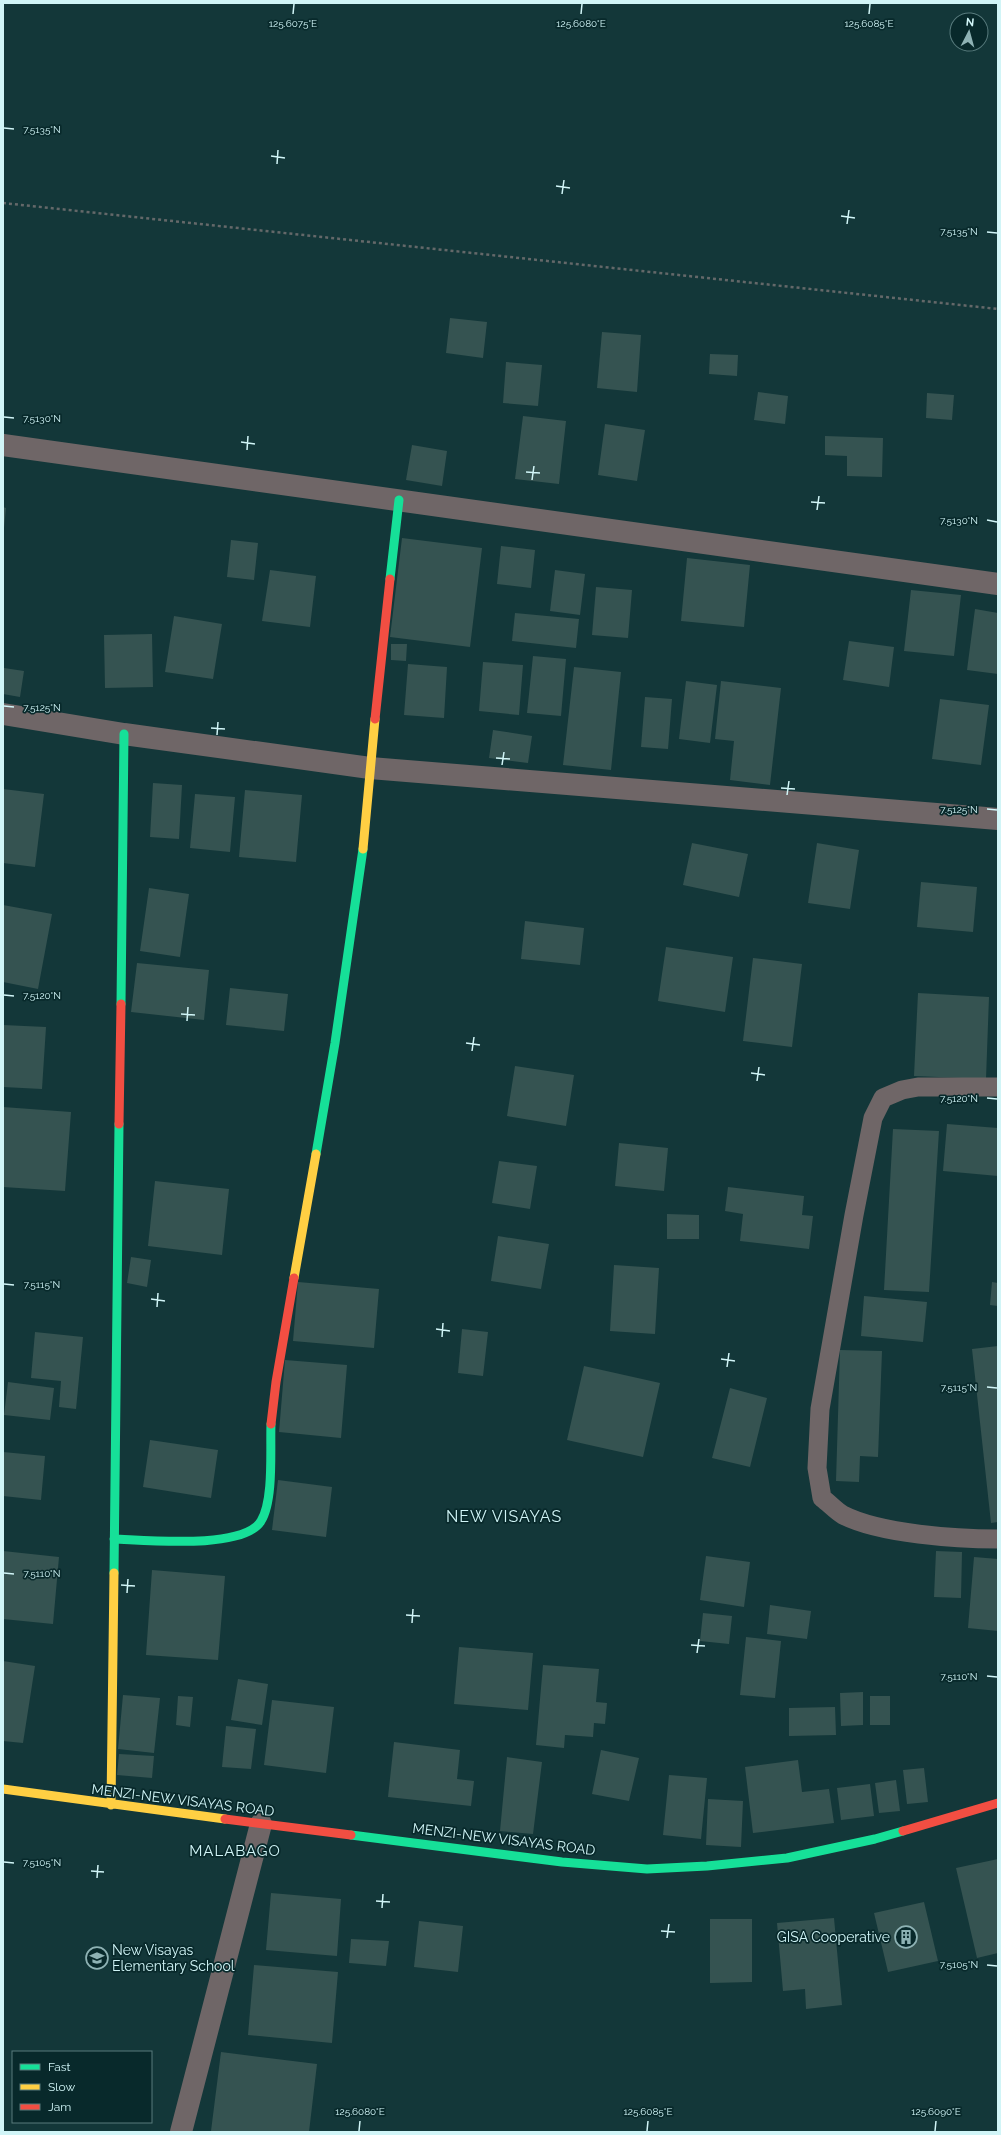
<svg xmlns="http://www.w3.org/2000/svg" width="1001" height="2135" font-family="Raleway,sans-serif">
<style>
.building{fill:#355351}
.lines{fill:none;stroke-linecap:round;stroke-linejoin:round}
.path{stroke:#646869;stroke-width:2.5;stroke-dasharray:3 3;stroke-linecap:butt}
.lane{stroke:#6f6667;stroke-width:19}
.street{stroke:#6f6667;stroke-width:22}
.fast{stroke:#16e098;stroke-width:9}
.slow{stroke:#ffcf43;stroke-width:9}
.jam{stroke:#f24e42;stroke-width:9}
.ticks{fill:none;stroke:#d1f5f7;stroke-width:1.5}
.labels{text-anchor:middle;stroke-width:3.5;stroke-linejoin:round;paint-order:stroke}
.street-label{font-size:14px;fill:#d1f5f7;stroke:#08292b}
.poi-label{font-size:14px;fill:#d1f5f7;stroke:#08292b;text-anchor:end}
.neighbourhood-label{font-size:15px;letter-spacing:1px;fill:#d1f5f7;stroke:#08292b}
.quarter-label{font-size:16px;letter-spacing:1px;fill:#d1f5f7;stroke:#08292b}
.ticks-label{font-size:10px;text-anchor:middle;fill:#d1f5f7;stroke:#08292b;stroke-width:3.5;stroke-linejoin:round;paint-order:stroke}
</style>
<rect width="100%" height="100%" fill="#133739"/>
<path class="building" d="M450,318l37,4 -4,36 -37,-5z
M602,332l39,3 -4,57 -40,-4z
M710,354l28,1 -1,21 -28,-2z
M506,362l36,3 -4,41 -35,-3z
M758,392l30,4 -3,28 -31,-4z
M927,393l27,2 -2,25 -26,-2z
M523,416l43,5 -7,63 -44,-5z
M605,424l40,6 -8,51 -39,-6z
M825,436l58,2 -1,39 -35,-1v-20l-22,-1z
M412,445l35,6 -5,35 -36,-6z
M3,507l3,1 -2,20h-1z
M402,538l80,10 -12,99 -80,-10z
M231,540l27,3 -4,37 -27,-3z
M501,546l34,4 -4,38 -34,-4z
M687,558l63,7 -6,62 -63,-6z
M270,570l46,6 -6,51 -48,-6z
M555,570l30,4 -5,41 -30,-4z
M596,587l36,3 -4,48 -36,-3z
M911,590l50,5 -7,61 -50,-5z
M975,609l23,4v61l-31,-4z
M515,613l64,6 -3,29 -64,-7z
M174,616l48,8 -9,55 -48,-7z
M152,634l1,53 -48,1 -1,-53z
M849,641l45,6 -5,40 -46,-7z
M391,644h16l-1,17 -15,-1z
M533,656l33,3 -5,57 -34,-3z
M483,662l40,3 -4,50 -40,-4z
M408,664l39,3 -3,51 -40,-3z
M574,667l47,5 -10,98 -48,-5z
M4,668l20,3 -4,26 -17,-3z
M686,681l31,4 -7,58 -31,-4z
M721,681l60,7 -11,97 -40,-5 4,-39 -19,-2z
M645,697l27,2 -4,50 -27,-2z
M940,699l49,6 -8,60 -49,-6z
M493,730l39,6 -4,27 -39,-5z
M153,783l29,2 -3,54 -29,-2z
M3,789l41,5 -9,73 -32,-4z
M245,790l57,5 -6,67 -57,-5z
M195,794l40,3 -5,55 -40,-4z
M692,843l56,11 -9,43 -56,-12z
M817,843l42,7 -9,59 -42,-6z
M921,882l56,5 -4,45 -56,-5z
M149,888l40,6 -9,63 -40,-6z
M3,905l49,9 -14,75 -35,-7z
M525,921l59,7 -4,37 -59,-6z
M666,947l67,10 -8,55 -67,-11z
M753,958l49,6 -10,83 -49,-6z
M137,963l72,7 -5,50 -73,-8z
M230,988l58,6 -4,37 -58,-6z
M918,993l71,4 -3,82 -72,-3z
M3,1025l43,2 -4,62 -39,-2z
M515,1066l59,9 -8,51 -59,-10z
M3,1107l68,5 -6,79 -62,-4z
M947,1124l51,4v48l-55,-5z
M893,1129l46,2 -10,161 -45,-2z
M619,1143l49,5 -4,43 -49,-5z
M499,1161l38,5 -7,43 -38,-6z
M155,1181l74,8 -7,66 -74,-9z
M728,1187l76,9 -2,19 11,1 -4,33 -69,-8 3,-27 -18,-3z
M667,1214l32,1v24h-32z
M498,1236l51,8 -8,45 -50,-8z
M131,1257l20,3 -4,27 -20,-4z
M614,1265l45,3 -4,66 -45,-3z
M298,1282l81,7 -5,59 -81,-7z
M992,1282l6,1v23l-8,-1z
M864,1296l63,6 -4,40 -62,-6z
M462,1329l26,3 -5,44 -25,-3z
M35,1332l48,5 -7,72 -17,-2 2,-26 -30,-3z
M998,1346v176l-7,1 -19,-174z
M840,1350l42,1 -4,106 -18,-1 -1,26 -23,-1z
M285,1360l62,5 -6,73 -62,-6z
M584,1366l76,17 -17,74 -76,-17z
M8,1382l46,6 -4,32 -46,-5z
M730,1388l37,10 -17,69 -38,-9z
M150,1440l68,10 -7,48 -68,-11z
M3,1452l42,4 -4,44 -38,-4z
M278,1480l54,7 -6,50 -54,-7z
M3,1551l56,6 -6,67 -50,-5z
M936,1551l26,1 -1,46 -27,-1z
M706,1556l44,6 -6,45 -44,-7z
M974,1557l24,2v72l-30,-3z
M152,1570l73,6 -7,84 -72,-5z
M770,1605l41,6 -4,28 -40,-5z
M703,1613l29,3 -3,28 -29,-3z
M746,1637l35,4 -6,57 -35,-3z
M459,1647l74,6 -5,57 -74,-6z
M3,1661l32,5 -12,77 -20,-2z
M543,1665l56,4 -3,33 11,1 -2,21 -11,-1 -1,14 -28,-2 -1,13 -28,-3z
M238,1679l30,5 -6,41 -31,-5z
M863,1692v33l-22,1 -1,-33z
M123,1695l37,3 -6,55 -36,-4z
M178,1696l15,1 -3,30 -14,-2z
M870,1696h20v29h-20z
M272,1700l62,7 -8,66 -62,-8z
M835,1707l1,28 -47,1v-28z
M226,1726l30,3 -5,40 -29,-2z
M394,1742l66,8 -3,29 17,2 -3,25 -83,-9z
M601,1750l38,8 -10,43 -37,-7z
M119,1754l35,2 -2,22 -35,-3z
M507,1757l35,5 -9,72 -33,-3z
M798,1760l4,32 27,-3 5,34 -81,10 -8,-66z
M924,1768l4,34 -21,2 -4,-34z
M669,1775l38,3 -6,61 -38,-4z
M896,1780l4,31 -21,2 -4,-30z
M870,1784l4,32 -33,4 -4,-32z
M708,1799l35,2 -2,46 -35,-2z
M998,1859v94l-21,5 -21,-90z
M271,1893l70,6 -4,57 -71,-6z
M924,1902l14,59 -50,11 -14,-59z
M834,1918l8,87 -36,4 -1,-20 -22,2 -6,-68z
M710,1919h42v63l-42,1z
M419,1921l44,5 -5,46 -44,-5z
M351,1939l38,2 -3,25 -37,-3z
M254,1965l84,7 -6,71 -84,-8z
M221,2052l96,12 -8,68 -98,-1z"/>
<g class="lines">
<path class="path" d="M3,203l995,106"/>
<path class="lane" d="M998,1087h-80l-16,3 -19,8 -10,20 -19,97 -34,194 -3,59 5,30c7,5 14,13 21,17 37,19 114,24 155,24"/>
<path class="street" d="M3,445l995,139
M3,714l121,20 246,34 628,51
M181,2132l80,-308"/>
<path class="fast" d="M390,579l9,-79
M121,1004l3,-270
M316,1154l19,-111 28,-194
M114,1539c31,1 130,11 147,-18 13,-21 9,-72 10,-97
M114,1573l5,-449
M351,1835l211,27 85,7 60,-3 80,-8 88,-19 28,-8"/>
<path class="slow" d="M363,849l12,-130
M294,1278l22,-124
M3,1789l222,30
M111,1805l3,-232"/>
<path class="jam" d="M375,719l15,-140
M119,1124l2,-120
M271,1424l5,-42 18,-104
M225,1819l126,16
M903,1831l95,-28"/>
</g>
<path class="ticks" d="M293,14l1,-10M581,14l1,-10M869,14l1,-10M4,128l10,1M271,156l14,2M277,164l1,-14M556,186l14,2M562,194l2,-14M841,216l14,2M847,224l2,-14M987,232l10,1M4,417l10,1M241,442l14,2M247,450l1,-14M526,472l14,1M532,480l2,-14M811,502l14,1M817,510l2,-14M987,520l10,2M4,706l10,1M211,728l14,1M217,735l1,-13M496,758l14,1M502,765l2,-13M781,788l14,1M787,795l2,-14M987,809l10,1M4,995l10,1M181,1014l14,1M187,1021l1,-14M466,1043l14,2M472,1051l2,-14M751,1073l14,2M757,1081l2,-14M987,1098l10,1M4,1284l10,1M151,1299l14,2M157,1307l1,-14M436,1329l14,2M442,1337l1,-14M721,1359l14,2M727,1367l2,-14M987,1387l10,1M4,1573l10,1M121,1585l14,1M127,1593l1,-14M406,1615l14,1M412,1623l1,-14M691,1645l14,1M697,1653l2,-14M987,1676l10,1M4,1862l10,1M91,1871l13,1M97,1878l1,-13M376,1901l14,1M382,1908l1,-14M661,1931l14,1M667,1938l2,-14M987,1965l10,1M359,2131l1,-10M647,2131l1,-10M935,2131l1,-10"/>
<defs>
<g id="building-ring" transform="scale(1.15)"><circle r="9.5" fill="#08292b" stroke="#8eb2b4" stroke-width="1.5"/><path d="M-4-6H4V6H1V3H-1V6H-4ZM-2.5-4.3h1.7v1.8h-1.7ZM.8-4.3h1.7v1.8H.8ZM-2.5-1h1.7V.8h-1.7ZM.8-1h1.7V.8H.8Z" fill="#8eb2b4"/></g>
<g id="school-ring" transform="scale(1.15)"><circle r="9.5" fill="#08292b" stroke="#8eb2b4" stroke-width="1.5"/><path d="M0-5L7-2L0 1L-7-2ZM-4 1L0 2.5L4 1V4Q0 6-4 4Z" fill="#8eb2b4"/></g>
</defs>
<g fill-rule="evenodd">
<use href="#building-ring" x="906" y="1937"/>
<use href="#school-ring" x="97" y="1958"/>
</g>
<g class="labels">
<g class="street-label">
<text transform="translate(183 1800) rotate(7)" y="5">MENZI-NEW VISAYAS ROAD</text>
<text transform="translate(504 1839) rotate(7)" y="5">MENZI-NEW VISAYAS ROAD</text>
</g>
<g class="poi-label">
<text x="890" y="1942">GISA Cooperative</text>
<text x="112" y="1955" text-anchor="start">New Visayas<tspan x="112" dy="16">Elementary School</tspan></text>
</g>
<g class="neighbourhood-label">
<text x="235" y="1856">MALABAGO</text>
</g>
<g class="quarter-label">
<text x="504" y="1522">NEW VISAYAS</text>
</g>
</g>
<g class="ticks-label">
<text x="293" y="27">125.6075°E</text>
<text x="581" y="27">125.6080°E</text>
<text x="869" y="27">125.6085°E</text>
<text x="42" y="133">7.5135°N</text>
<text x="959" y="235">7.5135°N</text>
<text x="42" y="422">7.5130°N</text>
<text x="959" y="524">7.5130°N</text>
<text x="42" y="711">7.5125°N</text>
<text x="959" y="813">7.5125°N</text>
<text x="42" y="999">7.5120°N</text>
<text x="959" y="1102">7.5120°N</text>
<text x="42" y="1288">7.5115°N</text>
<text x="959" y="1391">7.5115°N</text>
<text x="42" y="1577">7.5110°N</text>
<text x="959" y="1680">7.5110°N</text>
<text x="42" y="1866">7.5105°N</text>
<text x="959" y="1968">7.5105°N</text>
<text x="360" y="2115">125.6080°E</text>
<text x="648" y="2115">125.6085°E</text>
<text x="936" y="2115">125.6090°E</text>
</g>
<rect width="1001" height="2135" fill="none" stroke="#d1f5f7" stroke-width="8"/>
<rect x="12" y="2051" width="140" height="72" fill="#08292b" stroke="#587b7d"/>
<rect x="20" y="2064" width="20" height="6" fill="#16e098" stroke="#587b7d"/>
<text x="48" y="2071" font-size="12" fill="#d1f5f7">Fast</text>
<rect x="20" y="2084" width="20" height="6" fill="#ffcf43" stroke="#587b7d"/>
<text x="48" y="2091" font-size="12" fill="#d1f5f7">Slow</text>
<rect x="20" y="2104" width="20" height="6" fill="#f24e42" stroke="#587b7d"/>
<text x="48" y="2111" font-size="12" fill="#d1f5f7">Jam</text>
<g transform="translate(969 32) rotate(6)"><circle r="19" fill="#08292b" stroke="#587b7d"/>
<path d="M0-3L7 15L0 10L-7 15Z" fill="#8eb2b4"/>
<text y="-6" font-size="11" font-weight="bold" text-anchor="middle" fill="#d1f5f7">N</text>
</g>
</svg>
